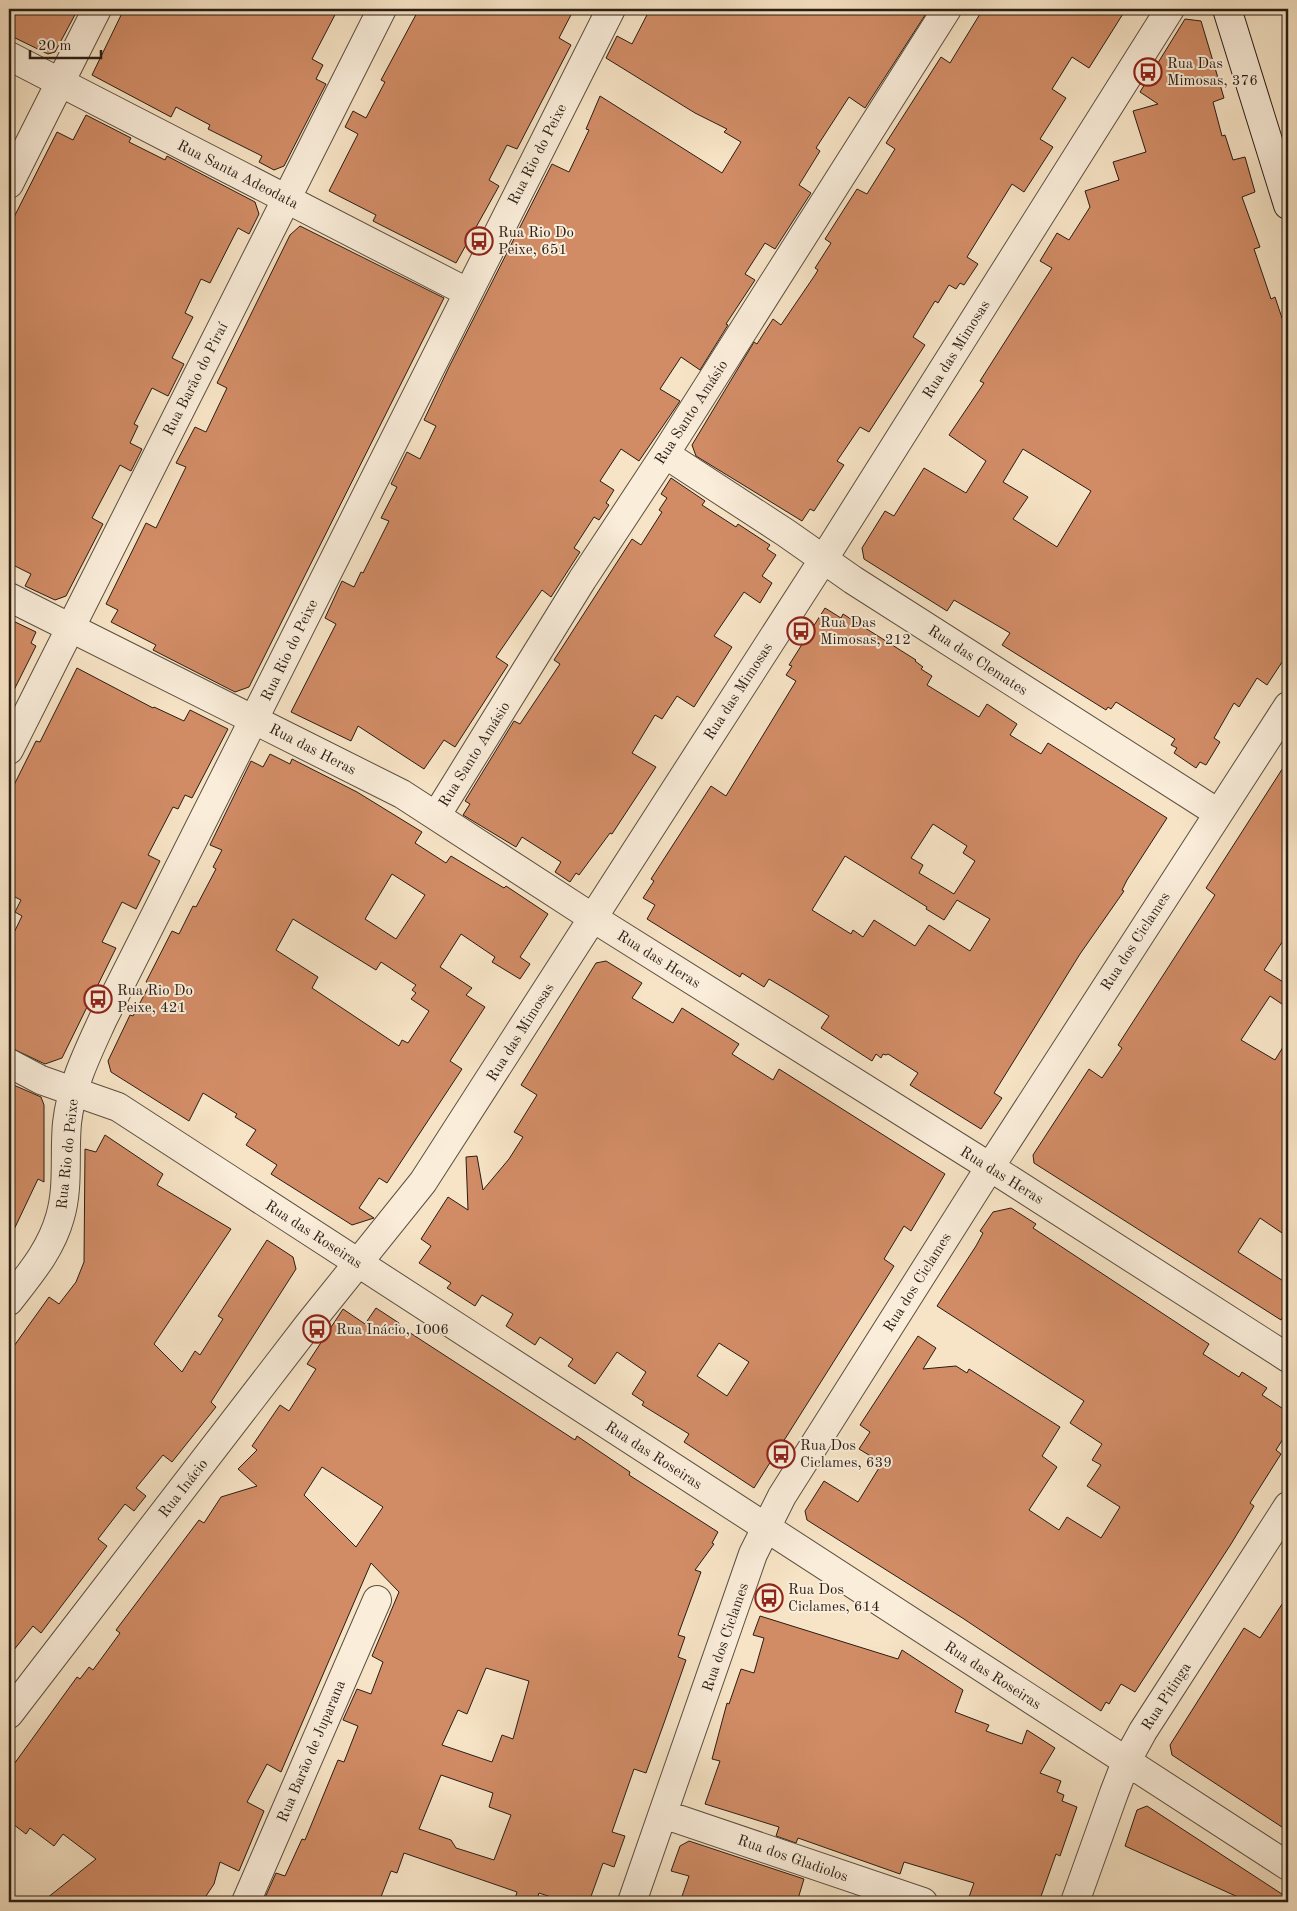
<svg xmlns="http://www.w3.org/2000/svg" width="1297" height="1911" font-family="'Old Standard TT',serif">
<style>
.building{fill:#d18c66;stroke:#291d14;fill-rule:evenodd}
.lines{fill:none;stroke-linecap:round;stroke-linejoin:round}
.street-casing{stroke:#5c4f40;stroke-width:30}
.secondary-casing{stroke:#291d14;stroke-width:30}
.street{stroke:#faedda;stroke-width:28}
.secondary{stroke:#faedda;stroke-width:28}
.labels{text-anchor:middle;stroke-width:4;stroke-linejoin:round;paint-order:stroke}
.poi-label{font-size:15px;fill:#291d14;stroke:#faedda;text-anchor:start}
.street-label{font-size:15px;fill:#291d14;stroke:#faedda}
</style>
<rect width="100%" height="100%" fill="#f7e4c6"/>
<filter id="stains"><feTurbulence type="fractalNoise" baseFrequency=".004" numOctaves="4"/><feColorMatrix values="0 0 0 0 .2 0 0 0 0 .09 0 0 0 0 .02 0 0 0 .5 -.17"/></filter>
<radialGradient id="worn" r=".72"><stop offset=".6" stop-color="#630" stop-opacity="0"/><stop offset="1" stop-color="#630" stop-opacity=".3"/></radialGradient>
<path class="building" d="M9,9h69l-23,43 -7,2 -39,-19z
M124,9h214l-26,50 11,6 -7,14 10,5 -42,82 -10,4 -15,-8 3,-6 -54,-27 2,-4 -34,-18 -5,10 -79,-42z
M419,9h155l-15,29 12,7 -54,104 -10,-4 -18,35 10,6 -43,77 -83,-42 3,-6 -47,-24 29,-57 -13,-7 8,-16 13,7 19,-36 -4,-2z
M650,9h279l-64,99 -16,-11 -33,51 4,3 -21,34 12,8 -36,56 -10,-6 -20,31 10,6 -29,44 2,1 -28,45 -19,-13 -21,32 20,12 -41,60 -18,-12 -21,32 14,9 -8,13 3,2 -10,15 -5,-3 -20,31 6,4 -29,45 -9,-7 -46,67 12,8 -53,82 -11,-7 -20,29 -66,-43 -7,15 -60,-29 45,-88 -11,-6 17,-37 12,6 7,-15 2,1 26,-52 -8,-3 16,-31 -6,-3 16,-32 13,7 16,-33 -12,-6 25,-53 103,-203 17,8 20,-42 -3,-1 14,-33 122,77 19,-31 -17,-10 3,-3 -32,-16 -89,-55 11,-22 15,8z
M983,9h143l-37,59 -17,-11 -20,32 14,9 -26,41 13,8 -29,45 -12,-8 -45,73 11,7 -14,21 -4,-2 -4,6 -7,-4 -11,18 -3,-2 -22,36 12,8 -56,87 -9,-5 -23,34 7,4 -30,46 -4,-2 -8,12 -106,-65 -4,-11 62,-103 3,2 16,-25 8,6 34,-50 3,-5 -3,-2 16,-25 -6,-4 32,-50 10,5 28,-45 -9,-6 55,-86 9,6z
M1185,19l16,2 23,77 -11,4 9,34 3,-1 8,25 12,-3 10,35 -13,5 18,50 -6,2 17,50 4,-2 13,39v317l-21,32 -10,-7 -18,29 -5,-4 -20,35 6,4 -14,23 -6,-3 -4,6 -22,-15 3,-5 -6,-3 4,-6 -59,-37 -5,7 -3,-2 -2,3 -104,-65 8,-12 -56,-33 -7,11 -83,-52 -2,-11 23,-37 9,5 30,-48 42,25 20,-32 -37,-26 35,-52 -4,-2 72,-113 -12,-7 17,-28 12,7 21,-33 -5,-16 34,-11 -6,-18 33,-10 -13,-41 25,-7 -18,-12zM1023,449l68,42 -34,56 -44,-28 15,-22 -25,-15z
M86,115l45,23 -2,4 36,18 2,-4 88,46 4,12 -10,20 -11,-6 -28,55 -9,-4 -16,34 8,4 -21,41 12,6 -16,32 -16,-8 -18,36 4,2 -8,17 12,6 -11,22 -11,-6 -28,53 11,6 -37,72 -11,4 -30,-14 6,-12 -22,-11v-336l48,-95 16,8z
M300,226l144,72 -195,389 -14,5 -82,-42 3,-5 -45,-23 7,-12 -12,-6 40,-81 10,5 30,-61 -10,-4 19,-36 11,5 21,-44 -10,-5 73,-148z
M671,478l34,23 -3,4 34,22 2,-3 32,21 -3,4 9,6 -14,21 10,7 -12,20 -16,-11 -30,44 18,11 -38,60 -17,-11 -15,23 -7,-4 -23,38 24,14 -44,67 -2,-1 -31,42 -3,-2 -6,9 -15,-10 6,-10 -39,-25 -6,10 -53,-32 7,-11 -5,-3 49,-80 6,3 40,-60 -6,-4 78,-121 9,6 21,-33 -3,-2 8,-12 -6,-4z
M825,608l16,10 2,-4 73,46 -1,1 8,6 -2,2 11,7 -5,9 52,32 8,-13 30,20 -7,11 31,19 7,-11 119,75 -40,62 -5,10 2,1 -44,63 -86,139 8,5 -21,31 -71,-44 8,-12 -30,-19 -2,1 -3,-1 -2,4 -5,-4 -4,7 -51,-33 8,-12 -40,-25 -20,-12 -5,8 -22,-14 -2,4 -93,-58 8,-14 -12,-7 11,-17 -3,-2 60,-93 15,10 70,-115 -10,-6 6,-9 -3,-1zM933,824l34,22 -4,7 12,8 -21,33 -35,-21 4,-8 -12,-7zM845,856l82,51 -1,2 18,11 13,-20 33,19 -20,32 -41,-26 -14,21 -41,-26 -11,17 -10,-7 -2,4 -39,-24z
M9,619l27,13 -5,11 5,3 -27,54z
M77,668l76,40 1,-1 30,14 6,-11 38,19 -36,69 -7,-3 -7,14 -5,-2 -25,48 12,6 -24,48 -14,-7 -20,40 14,6 -54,110 -17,6 -36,-17v-104l13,-27 -7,-4 6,-12 -12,-6v-99l27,-54 4,1z
M270,754l20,10 2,-5 65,33 65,40 -7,11 31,20 5,-7 53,32 2,-2 42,28 -28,43 10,7 -10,15 -28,-17 3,-5 -34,-23 -21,33 32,21 -6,7 19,12 -35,54 12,8 -75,114 -8,-5 -20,30 15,10 -22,7 -81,-51 6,-9 -31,-20 10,-15 -21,-13 2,-3 -34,-21 -14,28 -78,-49 -3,-11 22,-46 3,1 17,-32 -4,-2 26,-51 7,3 14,-28 3,1 20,-38 -3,-2 9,-17 -12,-5 41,-84 12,6zM392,874l33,21 -29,44 -31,-20zM293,919l83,51 5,-8 35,23 -4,5 4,3 -5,6 18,12 -21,32 -6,-3 -3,6 -87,-58 6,-11 -42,-27z
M1288,760v173l-24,37 24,15v23l-18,-12 -29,44 34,20 13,-21v198l-28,-19 -22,34 50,32v23l-7,13 -247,-157 -1,-8 56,-86 13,9 20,-30 -4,-3 97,-150 -9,-7z
M606,961l36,22 -10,15 41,25 9,-15 57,36 -7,10 41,26 6,-11 166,105 -34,57 -7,-5 -20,33 10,7 -140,222 -70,-46 5,-8 -47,-29 2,-3 -12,-8 14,-22 -29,-20 -22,32 -27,-18 5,-7 -33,-22 -5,8 -29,-19 7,-12 -31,-19 -7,11 -28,-18 4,-5 -32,-20 12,-17 -10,-7 27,-42 20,13 -2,-53 11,-1 6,34 26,-31 14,-22 -9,-5 23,-37 -16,-10 75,-122zM719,1343l30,19 -22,34 -30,-20z
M9,1083l32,14 3,8v77l-6,-3 -29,61z
M105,1135l58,39 -6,11 74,44 -77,115 28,28 13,-21 5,4 23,-36 -5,-3 49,-76 26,17 3,12 -85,133 5,5 -44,55 -9,-7 -27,33 10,8 -12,15 -9,-7 -27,35 9,7 -66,87 -8,-7 -24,30v-303l40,-56 10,7 17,-22 8,-20 1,-113 11,3z
M1011,1208l25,16 -3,4 176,116 -6,10 36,23 3,-5 25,16 -5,7 26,17v19l-12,19 5,4 -31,49 4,3 -23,38 -96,148 -14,-8 -12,20 -3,-2 -5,9 -137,-92 -157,-99 -2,-9 19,-30 34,21 24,-39 -23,-14 11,-17 -10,-7 58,-89 18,12 -13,21 33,-3 11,7 2,-4 91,58 -18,29 15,11 -28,43 30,20 8,-13 34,21 19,-31 -33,-21 14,-21 -9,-5 10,-16 -32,-21 14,-22 -147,-95 39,-60 7,-13 -3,-2 13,-19z
M376,1308l23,15 -1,2 177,115 2,-4 19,13 34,23 -1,3 89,57 -6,11 2,1 -19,26 6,2 -23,63 7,2 -7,20 8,3 -22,63 -18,50 -12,-4 -22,63 13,4 -11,31 -11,-4 -14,39h-23l-27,-9 -3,9h-22l3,-10 -113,-39 -7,20 -6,-2 -12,31h-116l13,-29 9,3 17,-37 3,1 33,-80 6,2 14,-36 -15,-6 14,-31 14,5 12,-32 -11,-6 27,-64 -28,-29 -90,209 -14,-8 -20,38 17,9 -25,60 -19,-9 -6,22 -12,18h-160l54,-43 -33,-25 -9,12 -24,-18 -4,6 -17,-13v-50l68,-94 3,2 9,-12 4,3 27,-37 -4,-3 83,-110 5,3 17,-26 36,-11 -19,-17 19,-19 -5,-4 28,-41 9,6 27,-42 -9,-5 36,-55 22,15zM322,1467l61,40 -27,40 -52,-52zM486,1668l43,13 -16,58 -11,-4 -10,27 -50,-17 16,-35 9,4zM441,1775l52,18 -4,14 22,8 -17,45 -38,-12 -5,-8 -32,-11z
M1288,1595v236l-116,-76 -2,-10 74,-117 16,10z
M760,1616l138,43 4,-9 61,40 -8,22 34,13 -3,6 36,13 5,-14 28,18 -15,25 21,8 -4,11 7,3 -2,6 15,6 -17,49 -4,-2 -17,48h-55l-15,-5 5,-14 -70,-21 -4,12 -102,-36 -2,5 -20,-7 3,-9 -74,-23 15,-43 -8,-2 15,-56 2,1 12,-35 13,4 10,-35 -11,-3z
M1147,1806l141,92v4h-39l-124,-56 12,-36z
M689,1841l115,38 -7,23h-117l9,-26 -18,-5 9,-25z"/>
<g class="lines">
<g class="street-casing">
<path id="street" d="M9,56l458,236
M9,184l88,-175
M665,454l121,79 67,47 365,233
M9,597l393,197 191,124 397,249 298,191
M9,750l373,-741
M436,816l146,-236 83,-126 282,-445
M9,1063l32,17 77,27 1170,759
M9,1301c20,-26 42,-51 51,-84 9,-30 4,-63 7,-94 4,-37 21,-71 36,-104l508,-1010
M9,1714l300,-390 114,-142 400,-622 347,-551
M663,1814l260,88
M246,1902l131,-302
M632,1902l121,-348 29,-58 208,-329 298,-461
M1075,1902l39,-109 12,-31 17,-31 145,-225"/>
</g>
<g class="secondary-casing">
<path id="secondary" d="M1227,9l61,196"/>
</g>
<use href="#street" class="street"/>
<use href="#secondary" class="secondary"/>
</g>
<defs>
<g id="bus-ring" transform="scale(1.4375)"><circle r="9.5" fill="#faedda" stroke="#8f2418" stroke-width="1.5"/><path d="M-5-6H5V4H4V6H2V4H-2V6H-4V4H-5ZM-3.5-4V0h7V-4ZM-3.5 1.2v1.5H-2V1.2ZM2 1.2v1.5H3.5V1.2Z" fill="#8f2418"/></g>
</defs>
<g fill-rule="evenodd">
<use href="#bus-ring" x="1148" y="72"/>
<use href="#bus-ring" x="479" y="241"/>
<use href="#bus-ring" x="801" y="631"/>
<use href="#bus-ring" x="98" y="999"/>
<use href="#bus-ring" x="317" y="1329"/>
<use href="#bus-ring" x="781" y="1454"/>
<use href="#bus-ring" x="769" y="1598"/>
</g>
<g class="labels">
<g class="poi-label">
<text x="1167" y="68">Rua Das<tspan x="1167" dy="17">Mimosas, 376</tspan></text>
<text x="498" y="237">Rua Rio Do<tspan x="498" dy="17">Peixe, 651</tspan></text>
<text x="820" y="627">Rua Das<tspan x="820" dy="17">Mimosas, 212</tspan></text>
<text x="117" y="995">Rua Rio Do<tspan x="117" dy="17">Peixe, 421</tspan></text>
<text x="336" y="1334">Rua Inácio, 1006</text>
<text x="800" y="1450">Rua Dos<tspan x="800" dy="17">Ciclames, 639</tspan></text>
<text x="788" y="1594">Rua Dos<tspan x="788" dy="17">Ciclames, 614</tspan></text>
</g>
<g class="street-label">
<text transform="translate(537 154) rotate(-63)" y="5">Rua Rio do Peixe</text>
<text transform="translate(238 174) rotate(27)" y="5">Rua Santa Adeodata</text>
<text transform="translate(956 349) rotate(-58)" y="5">Rua das Mimosas</text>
<text transform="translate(195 379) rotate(-63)" y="5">Rua Barão do Piraí</text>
<text transform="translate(691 412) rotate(-57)" y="5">Rua Santo Amásio</text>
<text transform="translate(289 650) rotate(-64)" y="5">Rua Rio do Peixe</text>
<text transform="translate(978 660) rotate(33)" y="5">Rua das Clemates</text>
<text transform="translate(738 691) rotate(-57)" y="5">Rua das Mimosas</text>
<text transform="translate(313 749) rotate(27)" y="5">Rua das Heras</text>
<text transform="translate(474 754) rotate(-58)" y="5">Rua Santo Amásio</text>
<text transform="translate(1135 941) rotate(-57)" y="5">Rua dos Ciclames</text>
<text transform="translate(659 959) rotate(32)" y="5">Rua das Heras</text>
<text transform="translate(520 1032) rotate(-58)" y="5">Rua das Mimosas</text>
<text transform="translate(67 1154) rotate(-84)" y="5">Rua Rio do Peixe</text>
<text transform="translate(1002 1175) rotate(32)" y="5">Rua das Heras</text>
<text transform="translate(314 1234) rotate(33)" y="5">Rua das Roseiras</text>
<text transform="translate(917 1282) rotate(-58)" y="5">Rua dos Ciclames</text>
<text transform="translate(654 1455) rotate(33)" y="5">Rua das Roseiras</text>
<text transform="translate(183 1488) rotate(-52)" y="5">Rua Inácio</text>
<text transform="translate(725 1637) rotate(-71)" y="5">Rua dos Ciclames</text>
<text transform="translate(993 1675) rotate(33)" y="5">Rua das Roseiras</text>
<text transform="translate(1166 1696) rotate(-57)" y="5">Rua Pitinga</text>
<text transform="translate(311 1751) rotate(-67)" y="5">Rua Barão de Juparana</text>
<text transform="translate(793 1858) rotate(19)" y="5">Rua dos Gladiolos</text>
</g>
</g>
<rect width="1297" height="1911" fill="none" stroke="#f7e4c6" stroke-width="30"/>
<rect x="10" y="10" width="1277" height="1891" fill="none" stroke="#291d14" stroke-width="2.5"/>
<rect x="15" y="15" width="1267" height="1881" fill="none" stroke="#291d14"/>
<path d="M30 50v8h71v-8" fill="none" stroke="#291d14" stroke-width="2.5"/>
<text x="38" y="50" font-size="15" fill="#291d14" stroke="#faedda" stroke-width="4" paint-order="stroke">20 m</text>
<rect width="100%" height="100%" filter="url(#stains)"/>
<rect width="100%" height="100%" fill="url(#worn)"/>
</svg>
